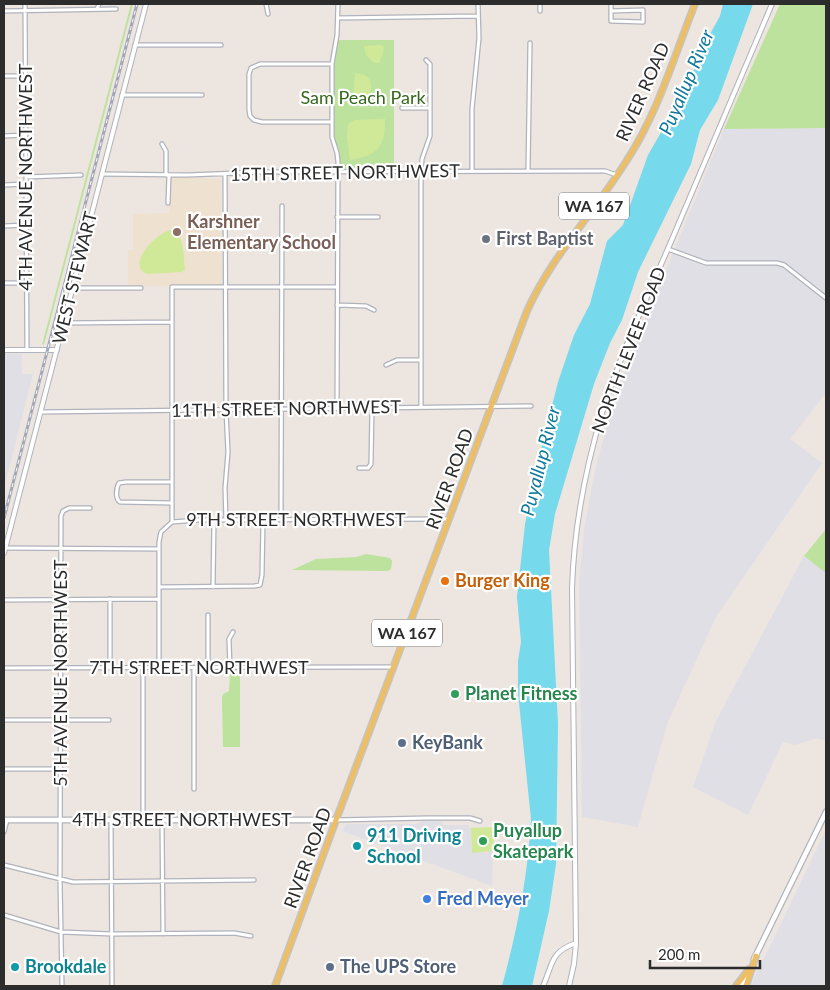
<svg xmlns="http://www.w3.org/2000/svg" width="830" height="990" font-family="Lato,sans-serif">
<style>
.industrial{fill:#e0dfe6}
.education{fill:#eee1cf}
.green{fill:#bce29d}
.pitch{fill:#d0e999}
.water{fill:#76d9ec}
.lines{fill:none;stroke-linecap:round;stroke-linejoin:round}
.minor-casing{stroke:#afb3bc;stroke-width:5.5}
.tertiary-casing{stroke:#afb3bc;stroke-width:6}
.secondary-casing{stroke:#afb3bc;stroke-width:7}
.primary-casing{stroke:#c4c4c4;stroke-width:8}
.minor{stroke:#fff;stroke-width:3}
.tertiary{stroke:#fff;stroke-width:4}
.secondary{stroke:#fff;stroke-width:4.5}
.primary{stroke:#edbe64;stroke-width:5}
.rail-casing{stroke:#a1a7b6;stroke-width:3}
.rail{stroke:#fff;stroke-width:1;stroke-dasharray:4;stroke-linecap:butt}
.education-dot{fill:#8d6e63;stroke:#fff;stroke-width:2}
.worship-dot{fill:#6b7280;stroke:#fff;stroke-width:2}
.food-dot{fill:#e8710a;stroke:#fff;stroke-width:2}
.leisure-dot{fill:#2e9e5b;stroke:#fff;stroke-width:2}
.service-dot{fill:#5c6f8a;stroke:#fff;stroke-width:2}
.culture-dot{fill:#0f9aa8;stroke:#fff;stroke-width:2}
.shop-dot{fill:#3f7fe0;stroke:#fff;stroke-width:2}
.labels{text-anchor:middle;stroke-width:4.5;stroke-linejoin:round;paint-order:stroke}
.shield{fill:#fff;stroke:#6b6b6b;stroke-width:1}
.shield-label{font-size:16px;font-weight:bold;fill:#2c2c2c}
.street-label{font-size:18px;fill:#2c2c2c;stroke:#fff}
.park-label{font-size:18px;fill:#35681d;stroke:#fff}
.education-label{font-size:18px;font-weight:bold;fill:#785e54;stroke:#fff;text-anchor:start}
.worship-label{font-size:18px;font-weight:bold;fill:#5b616d;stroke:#fff;text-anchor:start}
.food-label{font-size:18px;font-weight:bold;fill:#c56008;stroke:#fff;text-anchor:start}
.leisure-label{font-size:18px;font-weight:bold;fill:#27864d;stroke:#fff;text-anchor:start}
.service-label{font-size:18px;font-weight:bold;fill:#4e5e75;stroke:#fff;text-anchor:start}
.culture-label{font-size:18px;font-weight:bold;fill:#0d838f;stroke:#fff;text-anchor:start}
.shop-label{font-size:18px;font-weight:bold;fill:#366cbe;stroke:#fff;text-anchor:start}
.water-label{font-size:19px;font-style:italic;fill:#117a9b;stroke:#fff}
</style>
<rect width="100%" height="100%" fill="#ede5df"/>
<path class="industrial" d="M826,128v265l-36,46 32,24 -106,154 -49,107 -29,103 -56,-10 -3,-235 5,-52 11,-60 15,-55 23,-64 91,-222z
M4,354h18v20h11l-29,114z
M804,556l22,17v168l-9,-3 -22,7 -12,-3 -35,73 -55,-28 23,-66z
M422,821h19l3,4h24l3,5 1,23 21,-2 -1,35 -150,-55 4,-7h71z
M826,830v156h-76l19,-38z"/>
<path class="education" d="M169,177l52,2 1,104 -1,2 -93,1v-36h5v-36l36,-1z"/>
<path class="green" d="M131,4h2l-87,333 -2,7 -2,1z
M780,4h46v124l-102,1z
M337,40h57v132h-56l-1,-19 -5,-20v-69z
M826,529v44l-22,-17z
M366,554l24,4 2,3 -1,8 -3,2 -96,-1 24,-11 41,-2z
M230,673h10v74h-17l-1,-49 1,-4 6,-3z"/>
<path class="pitch" d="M381,45l3,2 -1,7 -4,9h-5l-8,-8 -2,-9z
M355,73c15,2 18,7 15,22l-15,2 -2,-1z
M385,119c0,29 -7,36 -35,41l-3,-24 1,-12 7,-4z
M171,230c15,3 12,28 14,40l-3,2 -35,2c-22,-9 9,-41 24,-44z
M495,827l-2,24 -21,2 -1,-23 -1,-2z"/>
<path class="water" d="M723,4h30l-35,96 -18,30 -9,34 -53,108 -16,48 -12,23 -16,41 -39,130 -6,36 9,174 -2,140 -7,47 -17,75h-30c15,-55 26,-110 29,-167l-13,-126v-32l3,-19 -4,-45 8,-73 17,-79 16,-63 16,-47 16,-31 17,-63 16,-16 25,-70 23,-40 8,-8 25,-62 16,-29z"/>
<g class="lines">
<g class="minor-casing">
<path id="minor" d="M25,4l2,346
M266,4l2,10
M97,9l2,-5
M4,11l112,-2
M540,11v-7
M611,11l32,-1v12l-32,-1v-17
M338,18l140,-2
M135,45h86
M4,76h22
M122,95h80
M402,108h28
M332,122h-70l-8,-2 -4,-4 -1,-6v-36l2,-6 9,-4h72
M4,136l21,-1
M162,144l4,7v24
M472,171v-62l7,-71 -1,-34
M528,171l2,-128
M102,174l86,1 73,-3 328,-1h16l12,4
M225,174l1,236 2,42 -3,36 1,32
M26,177l55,-2
M4,185l22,-1
M168,203l1,-28
M337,217h41
M4,226l21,-1
M668,249l38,14h71l7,2 42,33
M4,283h22
M72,288h69
M337,305l29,1 8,4
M63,323l109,-1
M386,365l11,-5h24
M421,407v-235l1,-13 8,-23v-72l-4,-4
M337,408l1,-246 -1,-9 -5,-16v-73l5,-29 1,-31
M41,412l490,-6
M359,468h9l3,-4 1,-56
M172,482h-46l-7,1c-3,5 -4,16 1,19l52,1
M281,519l1,-313
M172,522l26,-2 251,-1
M5,548l154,1
M159,587l95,-1 6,-1 2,-10 1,-55
M213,587l1,-67
M110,599v69
M4,600l155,-1
M4,668l389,-1
M143,668v152
M159,668v-126l2,-10 11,-10v-235h165
M208,668v-53
M230,668l-1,-29 4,-7
M4,720h105
M4,769h57
M194,789v-121
M111,820l1,166
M162,820l1,114
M336,820l91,-2h43l10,3
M4,832l3,-12
M4,865l69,17 181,-2
M4,915l57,17 51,2 122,-1 17,3
M62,986l-2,-106 1,-364 2,-5 6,-3h21"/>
</g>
<g class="tertiary-casing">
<path id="tertiary" d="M4,350h53
M4,553l142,-549
M543,986c10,-22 7,-34 33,-43
M569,986l5,-22 2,-21 -4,-355c2,-60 13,-118 30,-175 19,-60 46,-118 71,-176 33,-78 66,-155 99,-233"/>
</g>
<g class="secondary-casing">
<path id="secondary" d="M4,820h332
M754,959l72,-147
M741,986l6,-11"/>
</g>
<g class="primary-casing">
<path id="primary" d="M275,986l61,-166 191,-509c25,-56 68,-99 100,-151 31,-47 47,-104 68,-156
M736,986l13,-17
M746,986l10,-30"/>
</g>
<use href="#minor" class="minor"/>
<use href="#tertiary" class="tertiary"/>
<use href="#secondary" class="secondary"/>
<use href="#primary" class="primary"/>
<g class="rail-casing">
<path id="rail" d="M4,518l133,-514"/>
</g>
<use href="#rail" class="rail"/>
</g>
<circle class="education-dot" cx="177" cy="232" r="5"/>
<circle class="worship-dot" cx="486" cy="239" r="5"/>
<circle class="food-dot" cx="445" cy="581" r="5"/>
<g class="leisure-dot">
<circle cx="455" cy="694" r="5"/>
<circle cx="483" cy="841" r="5"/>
</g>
<g class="service-dot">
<circle cx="402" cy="743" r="5"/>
<circle cx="330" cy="967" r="5"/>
</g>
<g class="culture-dot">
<circle cx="357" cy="846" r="5"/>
<circle cx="15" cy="967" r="5"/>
</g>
<circle class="shop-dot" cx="427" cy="899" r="5"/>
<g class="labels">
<g class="shield">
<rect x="559" y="192.5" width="70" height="27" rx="4"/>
<rect x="372" y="619.5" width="70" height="27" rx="4"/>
</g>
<g class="shield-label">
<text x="594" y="212">WA 167</text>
<text x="407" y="639">WA 167</text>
</g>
<g class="street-label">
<text transform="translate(643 92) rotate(-66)" y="6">RIVER ROAD</text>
<text transform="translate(345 173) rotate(-1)" y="6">15TH STREET NORTHWEST</text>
<text transform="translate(26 177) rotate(-90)" y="6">4TH AVENUE NORTHWEST</text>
<text transform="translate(75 278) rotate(-76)" y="6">WEST STEWART</text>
<text transform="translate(629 350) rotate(-69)" y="6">NORTH LEVEE ROAD</text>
<text transform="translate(286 409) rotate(-1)" y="6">11TH STREET NORTHWEST</text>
<text transform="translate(450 479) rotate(-70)" y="6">RIVER ROAD</text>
<text x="296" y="526">9TH STREET NORTHWEST</text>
<text x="199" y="674">7TH STREET NORTHWEST</text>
<text transform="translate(61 673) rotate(-90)" y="6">5TH AVENUE NORTHWEST</text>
<text x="182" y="826">4TH STREET NORTHWEST</text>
<text transform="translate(308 858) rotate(-70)" y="6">RIVER ROAD</text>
</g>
<g class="park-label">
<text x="363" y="104">Sam Peach Park</text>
</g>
<g class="education-label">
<text x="187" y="228">Karshner<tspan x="187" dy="21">Elementary School</tspan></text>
</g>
<g class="worship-label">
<text x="496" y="245">First Baptist</text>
</g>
<g class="food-label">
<text x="455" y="587">Burger King</text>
</g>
<g class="leisure-label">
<text x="465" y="700">Planet Fitness</text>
<text x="493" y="837">Puyallup<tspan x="493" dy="21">Skatepark</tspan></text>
</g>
<g class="service-label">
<text x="412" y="749">KeyBank</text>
<text x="340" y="973">The UPS Store</text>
</g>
<g class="culture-label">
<text x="367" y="842">911 Driving<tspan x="367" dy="21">School</tspan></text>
<text x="25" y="973">Brookdale</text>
</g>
<g class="shop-label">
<text x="437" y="905">Fred Meyer</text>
</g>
<g class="water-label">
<text transform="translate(686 82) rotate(-67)" y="7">Puyallup River</text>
<text transform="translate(540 461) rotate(-76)" y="7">Puyallup River</text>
</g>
</g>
<rect width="830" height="990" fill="none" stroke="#2c2c2c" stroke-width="10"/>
<path d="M650 960v8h110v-8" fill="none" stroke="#2c2c2c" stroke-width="2.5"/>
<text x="658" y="960" font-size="15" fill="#2c2c2c" stroke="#ffffff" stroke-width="4" paint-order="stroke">200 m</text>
</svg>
